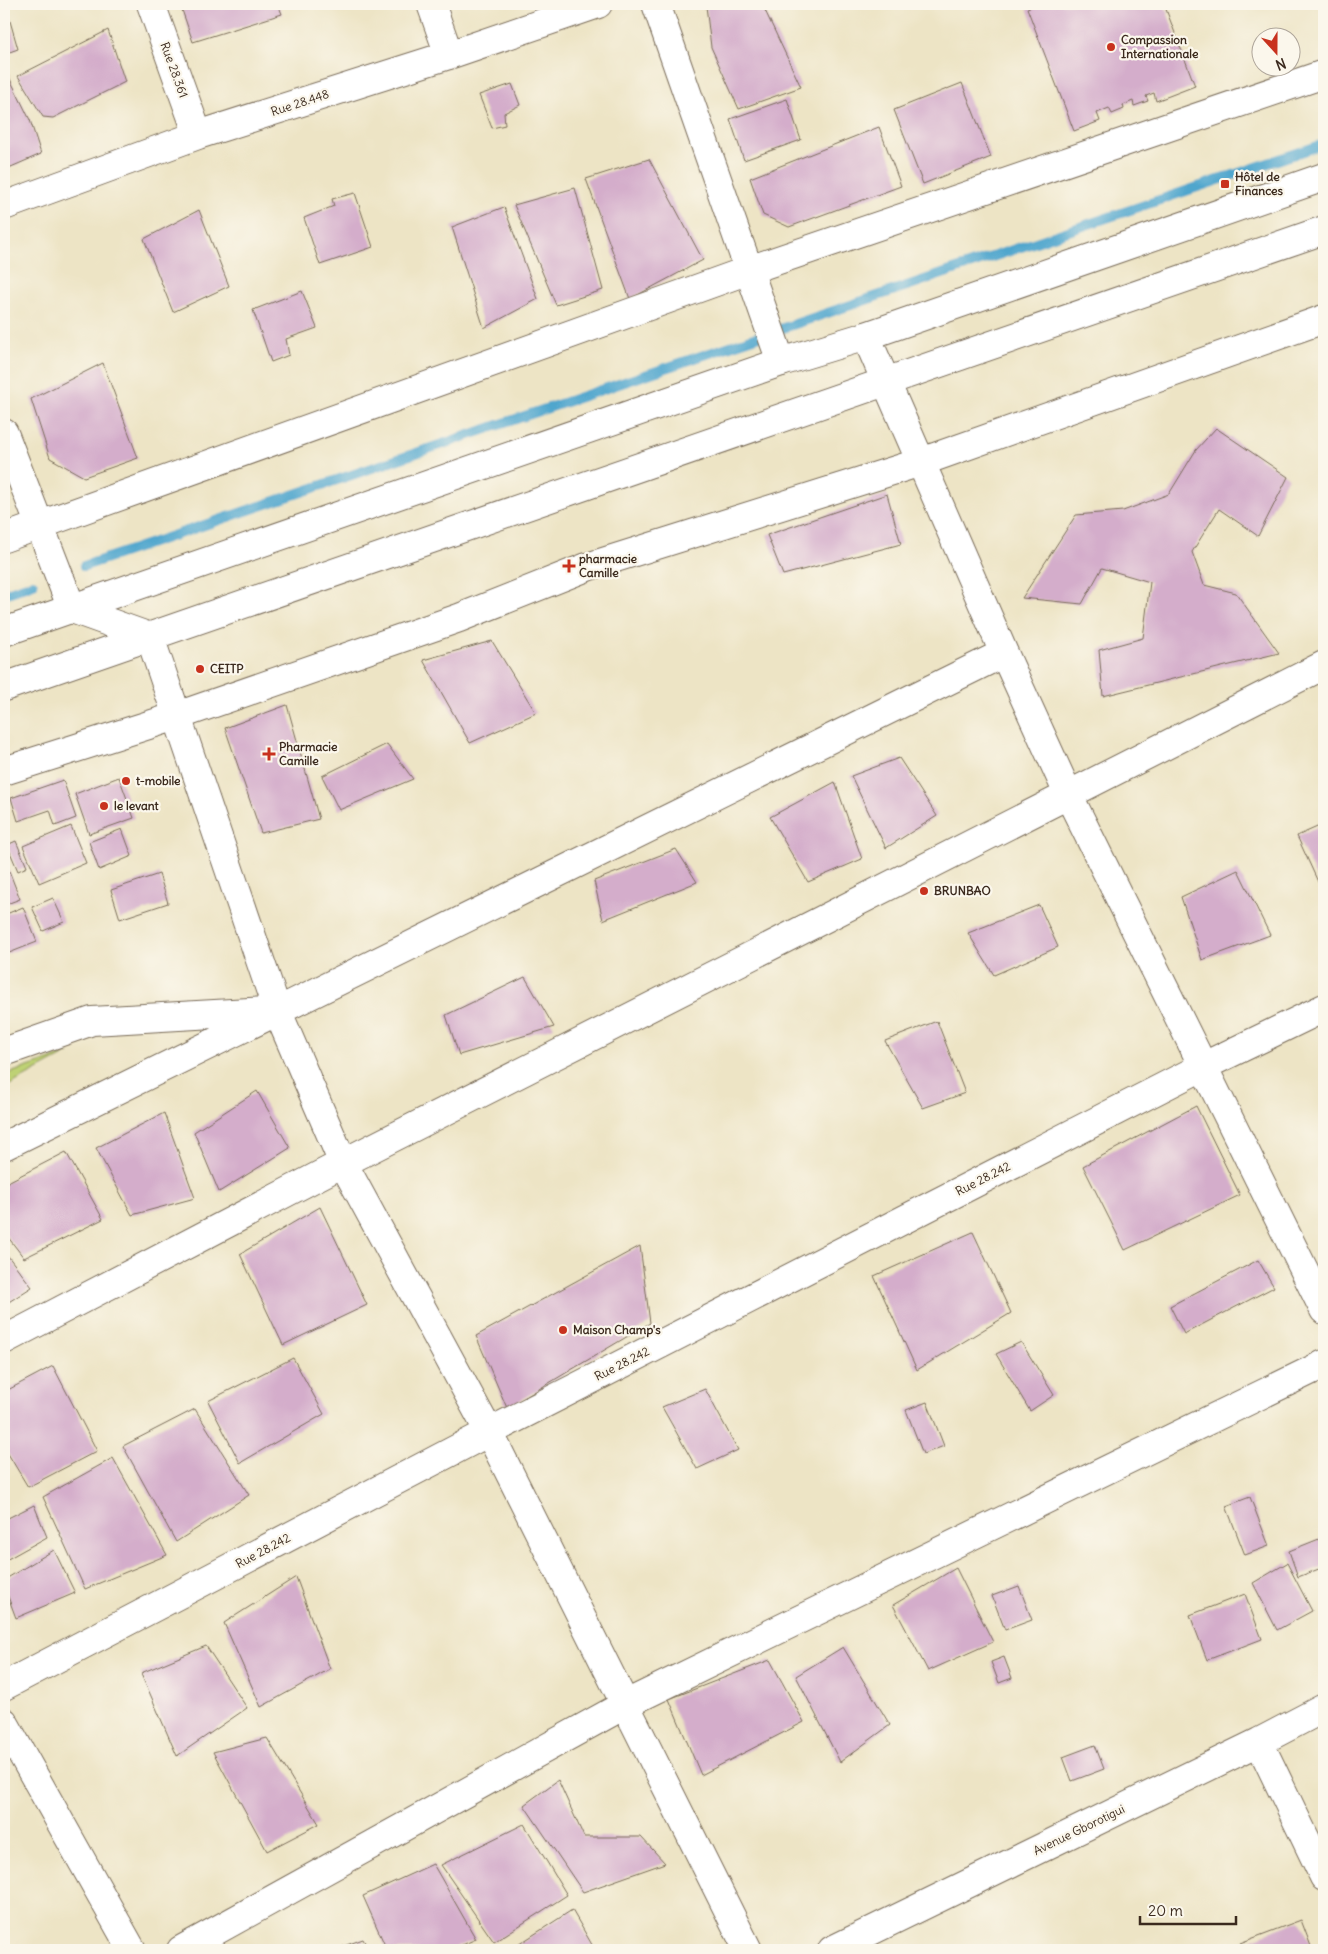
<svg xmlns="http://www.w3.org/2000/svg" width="1328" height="1954" font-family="Delius,sans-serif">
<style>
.green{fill:#bed174;stroke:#7c7e49}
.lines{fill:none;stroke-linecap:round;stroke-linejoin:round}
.stream{stroke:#50a6cd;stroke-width:10}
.building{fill:#d4adcb}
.minor-casing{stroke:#796b58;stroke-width:30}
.primary-casing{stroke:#796b58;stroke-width:30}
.minor{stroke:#fff;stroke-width:28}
.primary{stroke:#fff;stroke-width:28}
.poi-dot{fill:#c8321e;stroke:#fbf7ec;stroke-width:2}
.labels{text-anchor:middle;stroke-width:4.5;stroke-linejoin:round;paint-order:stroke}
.poi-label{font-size:12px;font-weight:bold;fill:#3b2a1e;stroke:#fbf7ec;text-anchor:start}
.street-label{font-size:12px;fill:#3b2a1e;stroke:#fbf7ec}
</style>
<rect width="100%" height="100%" fill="#fbf7ec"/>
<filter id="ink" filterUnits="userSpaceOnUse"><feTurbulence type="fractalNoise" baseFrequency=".02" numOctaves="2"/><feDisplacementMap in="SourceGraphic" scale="10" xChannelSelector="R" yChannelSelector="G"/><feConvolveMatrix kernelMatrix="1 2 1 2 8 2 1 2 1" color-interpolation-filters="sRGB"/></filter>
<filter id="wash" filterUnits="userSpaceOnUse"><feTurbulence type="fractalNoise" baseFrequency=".0096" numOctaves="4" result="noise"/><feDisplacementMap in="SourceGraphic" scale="20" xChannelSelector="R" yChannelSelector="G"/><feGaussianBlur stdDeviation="1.12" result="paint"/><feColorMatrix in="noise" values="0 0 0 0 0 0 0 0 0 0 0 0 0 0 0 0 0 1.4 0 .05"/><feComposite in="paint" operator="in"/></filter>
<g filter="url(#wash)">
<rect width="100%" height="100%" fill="#ede4c5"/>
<path class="green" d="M69,1053l-65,35v-13z"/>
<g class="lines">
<path class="stream" d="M84,566l1240,-422
M4,594l29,-10"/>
</g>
<g id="blocks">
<path class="building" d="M180,4h98l4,10 -89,28z
M718,4h44l39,83 -62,22 -28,-62 -5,-41z
M1038,4h126l31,82 -39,15 -2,-8 -8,3 2,5 -14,5 -1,-5 -10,4 1,4 -12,5 -3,-6 -12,5 3,8 -26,10 -47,-123z
M6,7l12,42 -14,5v-46z
M108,30l17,52 -72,36 -10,-1 -25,-41z
M8,75l22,45 11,34 -37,16v-93z
M962,83l29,74 -68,27 -29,-74z
M512,84l8,21 -16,8 1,12 -13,3 -13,-33z
M787,99l14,41 -57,20 -14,-41z
M879,127l22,59 -112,41 -26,-12 -13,-37z
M649,159l54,101 -73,39 -44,-120z
M575,188l28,102 -47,15 -42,-100z
M355,193l18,54 -53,18 -16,-47 30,-12 -2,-7z
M504,207l34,92 -54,29 -32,-101z
M199,210l30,76 -56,26 -29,-73z
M302,291l15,37 -31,11 3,16 -18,7 -18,-52z
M103,363l35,95 -54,19 -34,-19 -19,-59z
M1216,428l72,49 -30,59 -39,-27 -27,43 12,33 32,8 43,60 -176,43 -4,-46 44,-12 7,-56 -48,-14 -20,36 -60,-6 54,-83 47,-4 46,-17 27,-44z
M887,494l14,50 -118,31 -16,-40z
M492,641l44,72 -66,30 -47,-83z
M287,705l32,114 -58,14 -36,-105z
M387,744l26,35 -74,31 -17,-34z
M899,758l38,58 -51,32 -35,-72z
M119,777l15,41 -45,16 -14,-40z
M63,780l13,38 -21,8 -5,-16 -32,11 -7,-23z
M835,782l27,77 -54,23 -38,-65z
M1324,824v71l-27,-59z
M71,826l15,37 -47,20 -16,-37z
M122,829l10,27 -33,14 -10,-28z
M16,841l11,26 -9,4 -11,-26z
M676,849l21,33 -94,38 -9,-39z
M4,858l16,41 -16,6z
M1238,870l32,65 -68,25 -21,-63z
M159,874l9,29 -48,16 -9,-29z
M53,898l11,24 -21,9 -11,-24z
M1039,905l19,42 -64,28 -26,-42z
M23,907l14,35 -33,13v-40z
M525,977l29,50 -95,28 -13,-40z
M937,1021l28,72 -42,15 -38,-67z
M257,1091l33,57 -71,44 -25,-60z
M1196,1106l44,89 -115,55 -42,-84z
M164,1113l31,85 -63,17 -36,-67z
M66,1152l37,67 -79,39 -20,-26v-48z
M320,1207l47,98 -84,40 -43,-91z
M973,1232l38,81 -94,57 -43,-94z
M640,1246l10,77 -143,85 -31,-72z
M4,1251l28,36 -28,18z
M1258,1260l16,27 -90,47 -14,-28z
M1021,1342l33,53 -24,16 -34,-57z
M293,1358l31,56 -84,49 -32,-62z
M53,1366l44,85 -69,36 -24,-40v-55z
M705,1389l33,61 -41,19 -35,-62z
M927,1402l17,44 -21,8 -17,-44z
M195,1409l54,86 -73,47 -53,-96z
M113,1458l54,97 -82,34 -42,-92z
M1250,1497l19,49 -24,9 -19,-49z
M34,1505l13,32 -43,24v-41z
M1324,1537v30l-26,10 -9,-26z
M54,1550l21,43 -59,25 -12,-32v-6z
M1287,1563l25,48 -35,19 -24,-47z
M956,1568l37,74 -65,29 -35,-66z
M296,1577l34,92 -69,38 -37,-84z
M1019,1586l13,34 -27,10 -13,-34z
M1245,1594l17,45 -55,21 -17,-45z
M206,1646l41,62 -70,48 -36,-83z
M843,1647l47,78 -50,37 -44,-86z
M1004,1657l8,21 -13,5 -8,-21z
M770,1660l34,62 -103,53 -32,-76z
M267,1738l52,86 -52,27 -54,-99z
M1095,1745l9,24 -32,12 -9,-24z
M558,1780l26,57h57l24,26 -82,29 -59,-87z
M524,1824l43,71 -73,47 -53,-77z
M433,1864l43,75 -25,11h-64l-24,-54z
M572,1910l23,40h-85z
M1301,1920l11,29 -69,1 -3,-7z
M363,1939l6,11h-36z"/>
</g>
</g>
<g filter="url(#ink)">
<use href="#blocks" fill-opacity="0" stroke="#796b58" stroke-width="1"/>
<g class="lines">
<g class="minor-casing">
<path id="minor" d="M151,4l47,131
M431,4l18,51
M656,4l125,358
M4,206l194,-71 251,-80 149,-51
M866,336l138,317 65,143 255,514
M4,433l68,176 78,28 127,373 66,153 146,269 259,518
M4,538l745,-268 575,-196
M4,771l173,-55 282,-98 128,-51 334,-105 403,-143
M4,1052l88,-31 174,-10
M4,1146l1000,-493
M4,1340l339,-177 981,-498
M4,1686l485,-254 715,-366 120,-58
M4,1722l128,228
M1259,1742l65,135
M181,1950l445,-246 698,-340
M832,1950l427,-208 65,-34"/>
</g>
<g class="primary-casing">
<path id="primary" d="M4,632l777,-270 85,-26 458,-159
M4,687l1320,-457"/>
</g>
<use href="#minor" class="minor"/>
<use href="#primary" class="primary"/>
</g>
</g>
<g class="poi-dot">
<circle cx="1111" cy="47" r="5"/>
<rect x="1220" y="179" width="10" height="10" rx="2.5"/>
<path d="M566.5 558.5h5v5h5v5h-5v5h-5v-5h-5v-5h5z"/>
<circle cx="200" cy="669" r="5"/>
<path d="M266.5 746.5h5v5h5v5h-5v5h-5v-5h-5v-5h5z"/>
<circle cx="126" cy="781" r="5"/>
<circle cx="104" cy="806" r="5"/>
<circle cx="924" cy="891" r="5"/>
<circle cx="563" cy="1330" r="5"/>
</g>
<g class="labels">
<g class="poi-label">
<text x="1121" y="44">Compassion<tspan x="1121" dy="14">Internationale</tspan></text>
<text x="1235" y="181">Hôtel de<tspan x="1235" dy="14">Finances</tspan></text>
<text x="579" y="563">pharmacie<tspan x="579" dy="14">Camille</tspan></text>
<text x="210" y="673">CEITP</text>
<text x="279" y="751">Pharmacie<tspan x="279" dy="14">Camille</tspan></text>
<text x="136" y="785">t-mobile</text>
<text x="114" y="810">le levant</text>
<text x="934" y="895">BRUNBAO</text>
<text x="573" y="1334">Maison Champ's</text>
</g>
<g class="street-label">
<text transform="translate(174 70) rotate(70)" y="4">Rue 28.361</text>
<text transform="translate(300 103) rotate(-18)" y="4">Rue 28.448</text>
<text transform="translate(983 1179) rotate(-27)" y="4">Rue 28.242</text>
<text transform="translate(622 1364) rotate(-27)" y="4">Rue 28.242</text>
<text transform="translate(263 1551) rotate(-28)" y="4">Rue 28.242</text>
<text transform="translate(1079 1830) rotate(-26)" y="4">Avenue Gborotigui</text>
</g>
</g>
<rect width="1328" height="1954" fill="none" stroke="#fbf7ec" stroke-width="20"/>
<g transform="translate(1276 52) rotate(159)"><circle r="24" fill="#fbf7ec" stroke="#aea59a"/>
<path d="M0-4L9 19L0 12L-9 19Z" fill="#c8321e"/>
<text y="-8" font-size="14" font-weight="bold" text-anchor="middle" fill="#3b2a1e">N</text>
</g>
<path d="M1140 1916v8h96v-8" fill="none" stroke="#3b2a1e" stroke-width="2.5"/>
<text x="1148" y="1916" font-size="15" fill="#3b2a1e" stroke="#fbf7ec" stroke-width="4" paint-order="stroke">20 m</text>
</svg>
